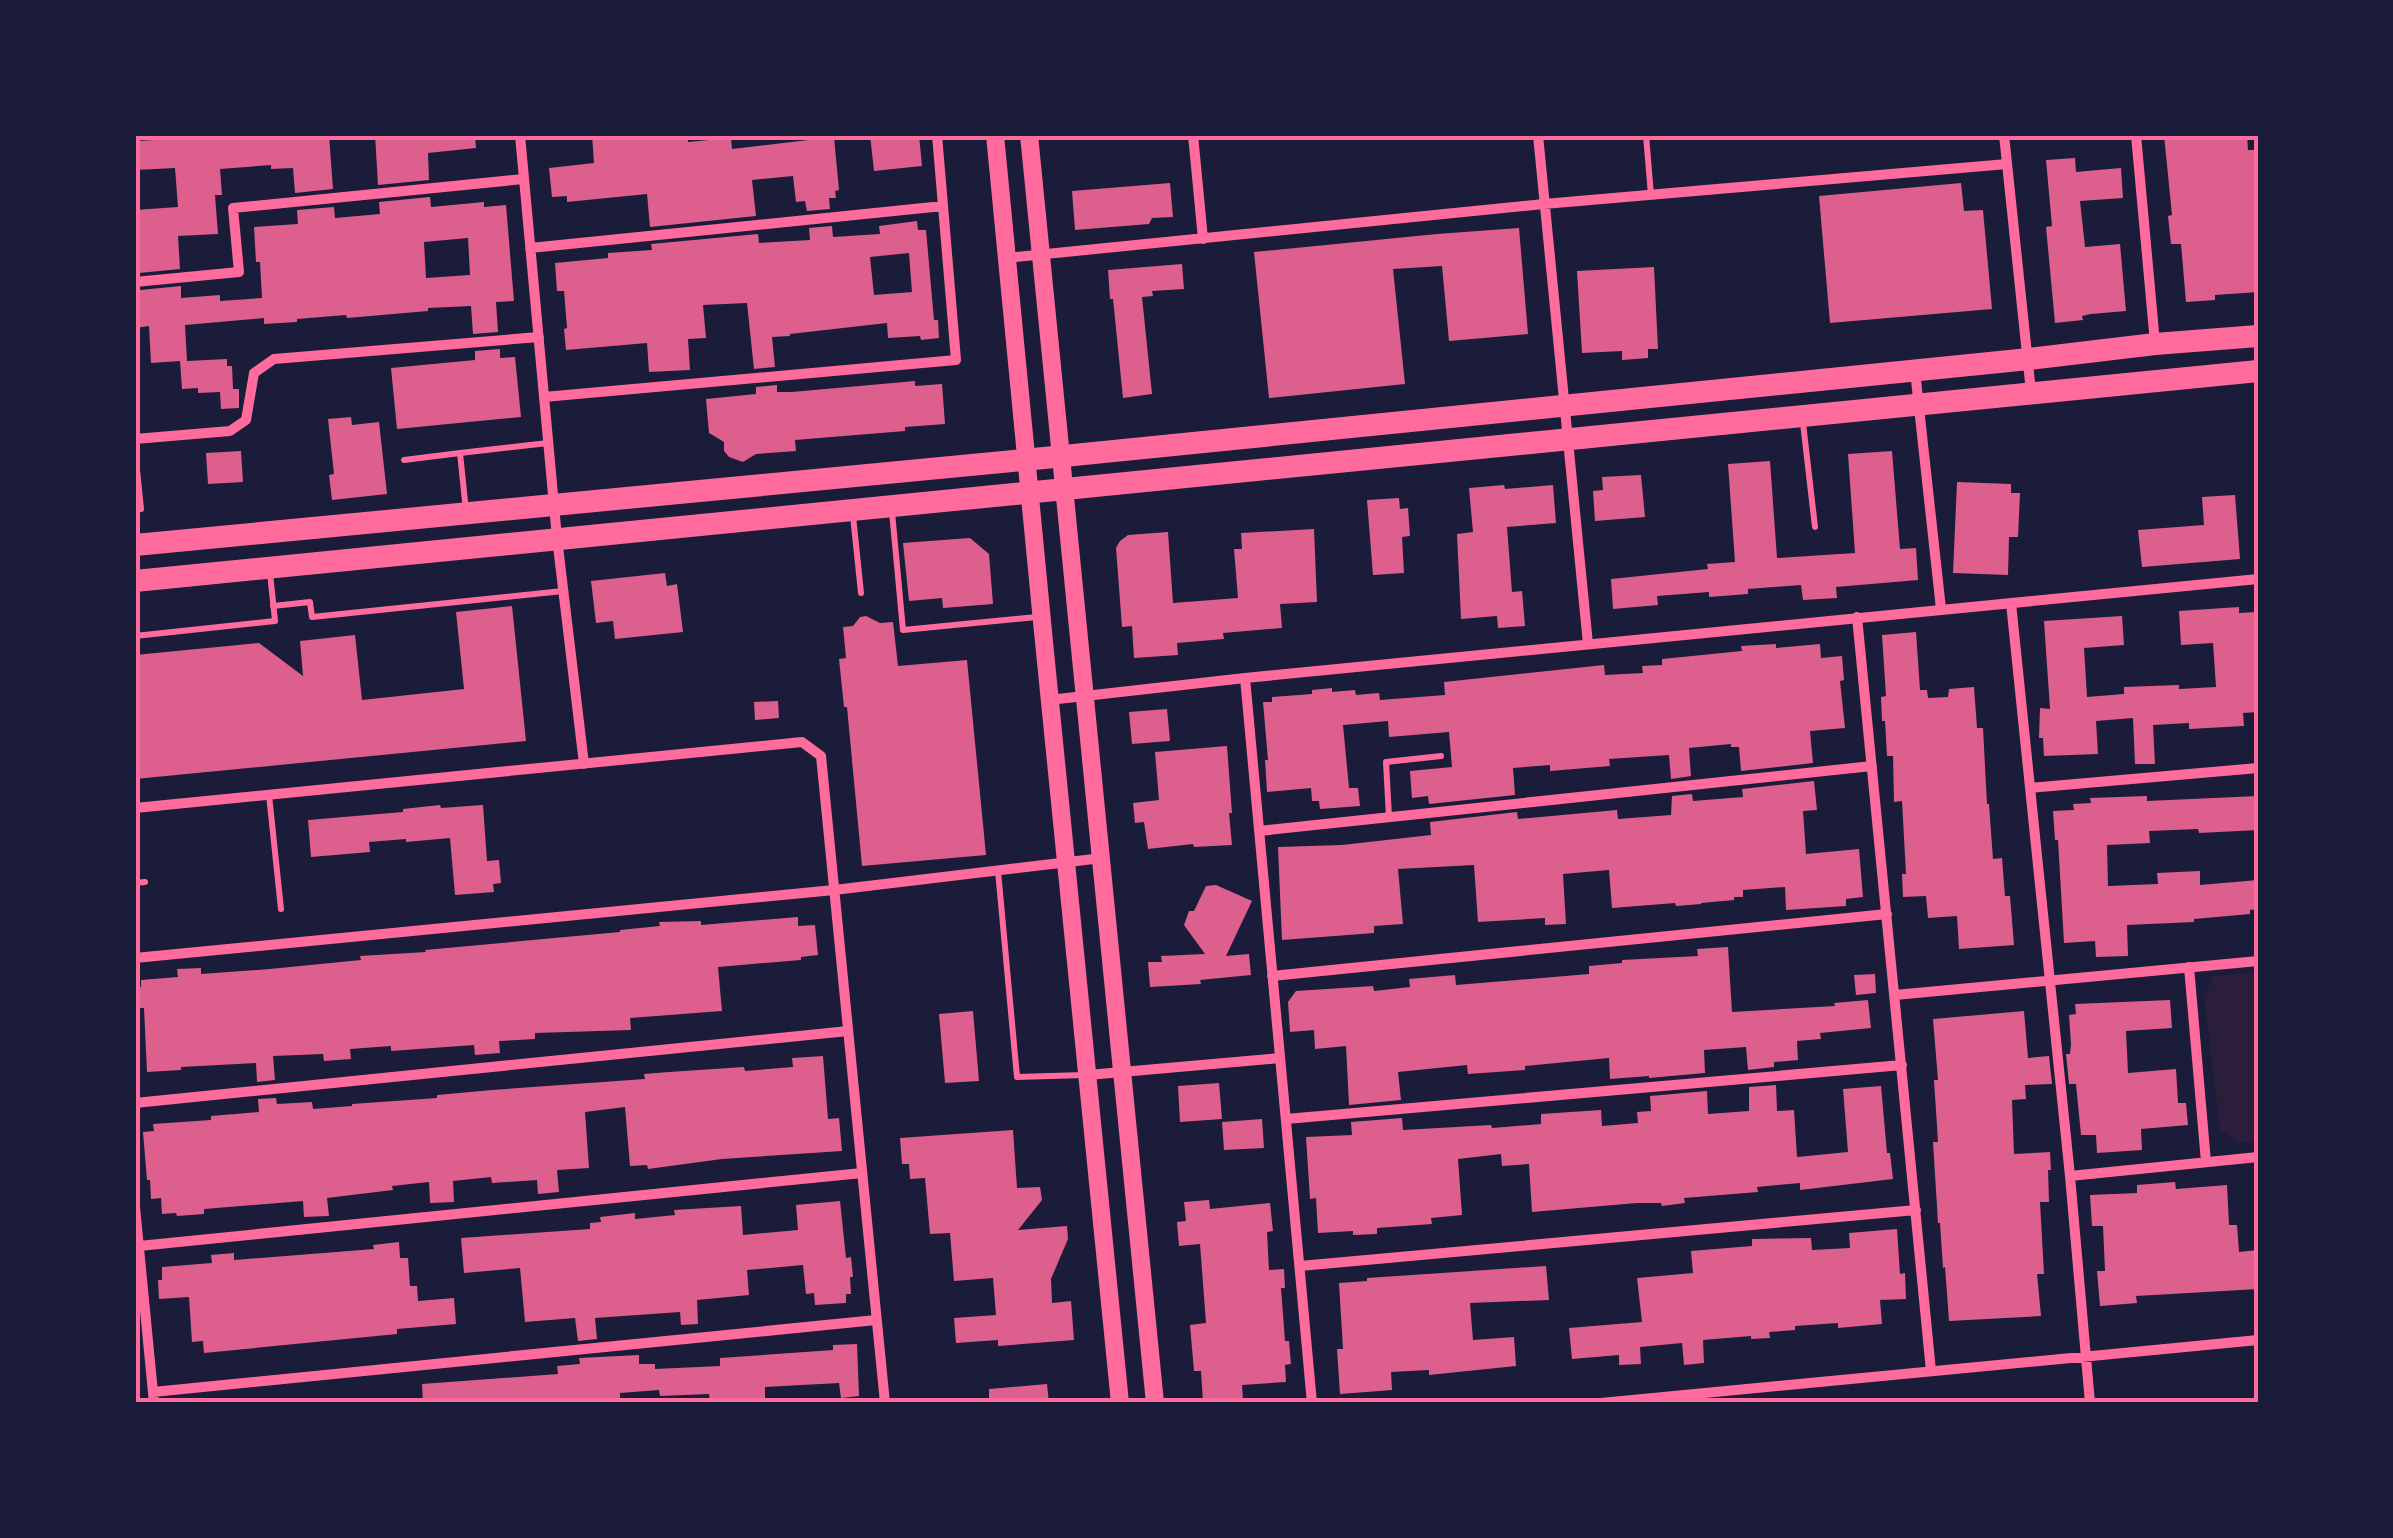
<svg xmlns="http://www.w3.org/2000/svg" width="2393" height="1538" font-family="'Exo 2',sans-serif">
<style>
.green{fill:#2a1e3b}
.building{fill:#dd5f8e;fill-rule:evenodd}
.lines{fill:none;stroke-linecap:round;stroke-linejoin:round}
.service{stroke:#ff6b9d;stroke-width:6}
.minor{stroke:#ff6b9d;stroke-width:10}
.tertiary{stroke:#ff6b9d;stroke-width:18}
.primary{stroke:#ff6b9d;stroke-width:22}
.neatline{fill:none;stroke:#ff6b9d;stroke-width:4}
</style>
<rect width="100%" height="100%" fill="#1b1b3a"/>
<path class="green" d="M2258,972v170l-19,1 -19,-13 -16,-133 9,-21z"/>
<path class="building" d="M172,135h36v3l56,-3h65l4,54 -38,4 -2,-25 -22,1v-4l-51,4 2,26h-7l3,39 -40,2 2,33 -41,4 -4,-63 43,-3 -3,-39 -40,2v-29l38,-2z
M375,135h100l1,13 -48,5 1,27 -51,5z
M592,135h96v7l43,-4 1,11 102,-12 5,53 -4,1 1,7h-7l1,11 -23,2 -2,-10 -9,1 -3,-26 -41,4 4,36 -106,11 -3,-33 -80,8v-6l-15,1 -3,-29 45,-5z
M870,135h49l3,31 -48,5z
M2164,135h83l1,15h10v50h-3l3,92 -43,3v5l-29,2 -5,-58h-10l-3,-28 4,-1z
M2075,158l1,14 45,-4 2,30 -43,3 5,46 35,-3 6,67 -35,3 -9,2 1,4 -28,3 -9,-96 6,-1 -6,-66z
M1170,183l3,34 -21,1 -3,6 -74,6 -3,-39z
M1961,183l3,28 19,-1 9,99 -162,14 -11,-127z
M430,197l1,10 53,-5v5l22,-2 8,96 -18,1 2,30 -25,2 -2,-28 -43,2v3l-81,7 -1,-3 -49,4v3l-33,2v-6l-79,7 2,36 40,-2v7h5l1,23h6v19l-18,1 -1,-17 -22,1v-5l-16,1 -2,-28 -29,2 -2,-37 -14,2v-27h5v-11l41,-4v12l39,-3v6l42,-3 -2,-36h-4l-2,-35 44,-3 -1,-14 37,-3 1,11 45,-4 -1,-12zM468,238l2,37 -44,3 -2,-36z
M917,221l1,9h8l8,90h4l1,18 -18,2 -1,-4 -32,2 -1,-15 -97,11v2l-18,1 3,30 -21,2 -7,-66 -44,2 3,33 -18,1 2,31 -41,2 -2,-29 -81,7 -2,-21 3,-1 -3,-37h-7l-2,-28 53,-5v-5l44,-3 -1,-6 107,-10 1,9 51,-3 -1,-12 23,-2 1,11 47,-3 -1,-8zM909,253l3,39 -38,3 -4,-38z
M1519,228l9,106 -79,7 -7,-75 -49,3 12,115 -136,14 -15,-146 183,-18z
M1182,264l2,25 -32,2 1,5 -11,1 10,97 -29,4 -10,-99h-3l-2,-29z
M1654,267l4,82h-10v9l-26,2v-9l-40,2 -5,-82z
M500,349v9l15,-1 6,60 -124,12 -6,-61 84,-8v-9z
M915,381v5l27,-2 3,40 -40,3v4l-110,9 1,11 -40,3 -13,8 -14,-5 -5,-6v-9l-15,-9 -3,-34 50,-5v-7l21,-2v7h15z
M351,417l1,8 27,-3 8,72 -55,6 -3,-25 5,-1 -6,-55z
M241,451l2,31 -35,2 -2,-31z
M1892,451l8,98 16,-1 2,32 -82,7 1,11 -34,2 -2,-15 -53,4v5l-39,3v-5l-52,4 1,9 -45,4 -2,-30 97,-10 -1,-5 28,-2 -7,-98 42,-3 7,97 78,-5 -7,-99z
M1641,475l4,42 -50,4 -2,-30 10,-1 -1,-13z
M1957,482l54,2v9h9l-2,44h-9l-1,38 -55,-2z
M1504,485l1,4 48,-4 3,38 -49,4 5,65 10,-1 3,35 -27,2 -1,-12 -36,3 -4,-85 16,-2 -4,-44z
M2235,495l5,64 -98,8 -4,-37 66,-5 -2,-28z
M1399,498l1,11 8,-1 2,28 -8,1 2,36 -31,2 -6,-75z
M1314,529l3,73 -37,2 2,24 -59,5 1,6 -47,4 1,12 -44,3 -2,-32 -10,1 -6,-79 4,-7 8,-6 40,-3 5,71 65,-5 -4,-49h8l-1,-16z
M970,538l19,16 4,50 -50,4 -1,-10 -33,3 -6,-58z
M665,573l2,13 10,-2 6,48 -68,7 -2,-18 -17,2 -5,-42z
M512,606l14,135 -391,38v-124l124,-12 44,33 -3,-35 55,-6 7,65 102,-11 -8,-77z
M2239,607v6l17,-1 2,24v76l-15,1 1,13 -55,3v-6l-36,2 2,39h-20l-2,-46 -37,3 2,33 -54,2 -1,-18h-4l1,-30 10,1 -6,-88 78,-5 2,29 -40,3 3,49 37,-3v-7l55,-2v4l37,-2 -3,-44 -32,2 -2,-34z
M866,616l14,7 13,-1 5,44 69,-6 19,195 -124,11 -15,-159h-3l-5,-48 7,-1 -3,-31 10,-1 7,-9z
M1916,632l4,58h7l1,8 20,-1 1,-8 25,-2 3,41h6l4,76h2l4,55 9,-1 3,38h5l4,49 -55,4 -2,-33 -29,2 -2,-22 -23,1 -1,-23h4l-4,-73 -8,1 -1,-46h-6l-2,-35h-3l-1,-24 5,-1 -4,-61z
M1776,644v4l44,-4 1,14 21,-2 2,24 -4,1 5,47 -35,3 3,32 -72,8 -2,-24h-8v-3l-42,4 2,28 -20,3 -2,-24 -60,4 1,7 -60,5v-6l-37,3 2,27 -86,9 -1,-8 -16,2 -2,-27 42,-4 -3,-35 -60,5 -1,-16 -45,4 6,63h9l2,18 -40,3 -1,-8h-7l-1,-13 -44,4 -2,-32h3l-5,-58h9v-5l40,-3v-4l20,-2v4l23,-2 1,5 23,-2 1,7 65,-5 -1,-13 160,-17 1,10 38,-2 -1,-7 20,-1v-6l80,-8 -1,-5z
M778,701l1,17 -24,2 -1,-18z
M1167,709l3,32 -38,3 -3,-32z
M1227,746l5,67h-3l3,32 -38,2 -1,-3 -45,5 -4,-27 -9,1 -2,-20 26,-3 -4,-48z
M1814,781l3,29 -14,1 3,43 53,-5 4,48 -17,2v7l-60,4 -1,-23 -42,3v7h-9v3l-33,3v1l-25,2 -1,-3 -63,5 -3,-38 -46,4 3,50 -21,1v-7l-67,4 -4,-57 -76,4 5,55 -29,2v7l-92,7 -4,-93 64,-2 89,-10 -1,-13 87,-10 1,7 99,-9 1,9 53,-4 1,-19 20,-2 1,7 50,-4 -1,-8z
M2147,796v5l111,-5v34l-59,3 -1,-4 -49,2 1,12 -43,2 1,41 50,-2 -1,-11 43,-2v14l58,-5v29l-8,1v4l-56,5v3l-67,3 1,31 -32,1 -1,-16 -31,2 -6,-103h-3l-2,-29 21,-1 -1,-6 18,-1 -1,-5z
M440,805l1,3 42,-3 4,56 12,-1 2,23 -8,1 1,8 -39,3 -5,-57 -44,4v-3l-37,3 1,10 -59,5 -3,-37 95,-8v-3z
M1216,885l36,16 -26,55 23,-2 2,21 -51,5 1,4 -51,3 -2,-25h14l-1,-6 44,-2 -21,-29 5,-14h5l12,-25z
M798,917v9l17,-1 3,30 -17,2v3l-83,7 4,44 -92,7 1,12 -96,3v6l-36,2 1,12 -25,2 -1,-10 -83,6v-5l-41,3 1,10 -27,2 -1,-7 -50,2 2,24 -18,2 -1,-19 -75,4v3l-34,2 -3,-64h-9v-20l6,-1v-7l37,-3 -1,-8 24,-1v6l69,-5 91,-9 -1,-4 66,-4 -1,-2 195,-18v-2l40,-4 -1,-4 42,-1v4z
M1728,947l4,65 103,-6 -1,-3 34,-3 3,28 -51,5 1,6 -24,2 1,19 -24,2v5l-26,3 -2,-23 -42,3 1,23 -56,5v-2l-39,3 -1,-21 -84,8v4l-57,4 -1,-9 -69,7 3,28 -52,5 -3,-59 -31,3 -1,-19 -24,2 -2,-30 8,-11 77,-5 1,5 36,-4 -1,-8 46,-4 1,10 133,-11v-8l33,-3v-3l76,-4 -1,-7z
M1875,974l1,19 -20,2 -2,-20z
M2170,1000l2,28 -46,3 2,42 48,-4 2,34h8l2,22 -47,4 1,21 -45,3 -1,-18h-15l-5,-51h-7l-3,-30h4l1,-10 -2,-29 7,-1 -1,-10z
M973,1011l6,70 -34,2 -6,-69z
M2024,1011l4,47 21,-2 3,28 -27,1 1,14 -14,1 2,54 36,-2 1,18h-3l1,32h-9l4,72h-7l4,42 -92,5 -4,-54 -2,1 -3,-45h-2l-5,-81h5l-4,-62h4l-5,-61z
M823,1056l5,63 11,-1 3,33 -120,8 -74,10 -1,-4 -17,1 -5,-59 -40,5 4,56 -32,2 2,22 -21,2 -1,-14 -45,3 -1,-6 -38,4 1,21 -24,1 -1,-21 -37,4 1,4 -66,8 2,18 -25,1 -1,-16 -99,8v5l-27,2 -1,-3 -14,1 -1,-16 -10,1 -1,-19h-3l-4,-48 11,-1 -1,-7 58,-4v-4l48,-4 -1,-13 18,-1 1,6 35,-2 1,7 39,-3v-2l85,-6v-3l55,-5 153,-11 -1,-5 25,-2 75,-5 1,4 48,-4 -1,-9z
M1219,1083l3,36 -42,3 -2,-36z
M1776,1085l1,26 17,-1 3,47 51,-5 -5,-63 38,-3 6,67h3l3,26 -93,11v-7l-43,4 1,5 -74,6 1,5 -23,3 -1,-3h-24l-105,9 -3,-48 -27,2 -1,-12 -43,5 4,56 -31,3 1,6 -55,4v6l-24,1v-4l-35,2 -2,-35 -6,1 -4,-62 46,-2 -1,-13 51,-4 1,12 88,-5 1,3 49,-4v-10l60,-4 1,16 36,-3 -1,-11 14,-1 -1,-15 57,-5 1,23 41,-3v-24z
M1262,1119l2,29 -40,2 -2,-28z
M1013,1130l4,58 23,-1 2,13 -24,30 49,-4 1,13 -17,40 1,24 19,-2 3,39 -76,6v-6l-42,3 -2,-25 42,-3 -3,-37 -39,3 -4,-48 -20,1 -5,-56 -15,1 -1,-15h-7l-2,-26z
M2175,1182l1,7 51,-4 2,40h8l2,27 19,-2v39l-122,7 1,7 -37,3 -3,-35h8l-2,-45h-11l-2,-31 47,-2v-8z
M1209,1200l1,9 60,-6 3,28 -6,1 2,38 15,-1 1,19h-4l4,53h4l2,23 -6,1 1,17 -44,3 1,15 -40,2 -2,-31h-7l-4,-46 16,-2 -6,-79 -21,2 -2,-24 9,-1 -2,-19z
M840,1201l6,57 5,-1 2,20h-3l1,17h-5v9l-31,2 -1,-12 -8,1 -3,-29 -56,5 2,25 -52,5 1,24 -17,1 -1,-13 -85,6 2,21 -19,2 -3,-23 -50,4 -5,-54 -56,5 -3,-35 129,-9v-6l11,-1 -1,-5 35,-4v6l40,-4 -1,-5 67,-4 2,29 55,-5 -2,-25z
M1897,1229l3,45 5,-1 1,26 -26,1 2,24 -44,4v-5l-43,3v4l-26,2 1,6 -19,1v-3l-48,4 1,23 -20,2 -2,-22 -42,4 1,17 -22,1v-10l-47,4 -3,-31 73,-6 -5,-44 56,-5 -2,-22 61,-5v-7l59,-1 1,12 38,-2 -1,-15z
M399,1242l1,16h8l2,28h7l1,15 36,-3 2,26 -59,5v5l-193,19 -1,-12 -11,1 -3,-45 -30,2 -1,-19h4v-13l50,-4 -1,-8 23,-2v7l140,-11 -1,-4z
M1546,1266l3,34 -79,3 3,37 41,-3 2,29 -87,9v-5l-38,2 1,18 -52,4 -3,-45h6l-4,-66 28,-2v-3z
M857,1344l2,52 -18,2 -2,-15 -74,4v16h-55l-1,-9 -49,2 -1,-6 -39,3v5l-58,5 -1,-4 -42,4h-96l-1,-19 136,-10 -1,-8 23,-2 -1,-6 60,-3v9h16v5l65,-3v-8l113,-8v-5z
M1047,1384l2,19h-60v-14z"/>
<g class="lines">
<path class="service" d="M1646,135l5,60
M1803,423l12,104
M135,450l6,59
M404,460l56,-7
M466,511l-6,-58 88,-10
M892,512l11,118 134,-13
M853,516l8,77
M273,606l37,-4 2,15 251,-26
M135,636l140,-15 -5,-48
M269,795l12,114
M1389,817l-3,-55 55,-6
M998,871l19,206 67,-2
M135,883l10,-1"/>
<path class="minor" d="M520,135l37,403 27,226
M1193,135l10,104
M1538,135l50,509
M2004,135l27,257
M2136,135l19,208
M530,248l413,-42 -6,-71
M1006,258l538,-54 463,-40
M135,282l104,-10 -6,-64 291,-29
M1915,371l26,238
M544,397l412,-37 -13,-154
M135,439l95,-8 16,-11 8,-47 20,-14 265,-22
M2011,603l59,573 20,227
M1857,617l74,754
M1245,678l67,725
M1049,700l196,-22 1013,-99
M2030,788l228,-20
M135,808l667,-66 19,14 64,647
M1259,831l613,-65
M135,958l699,-68 268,-32
M2189,967l17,195
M1272,976l615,-62
M1895,995l363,-34
M1088,1075l192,-17
M135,1103l713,-72
M1286,1119l616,-54
M2070,1176l188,-19
M135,1207l19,196
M139,1246l723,-73
M1300,1266l616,-56
M153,1392l723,-72
M1601,1403l657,-63"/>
<path class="tertiary" d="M995,135c39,423 84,845 125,1268
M1029,135l126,1268"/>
<path class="primary" d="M135,545l889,-85 1005,-101 126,-15 103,-8
M135,581l2123,-210"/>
</g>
<rect width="2393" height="1538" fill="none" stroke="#1b1b3a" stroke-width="275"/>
<rect x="138" y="138" width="2118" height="1262" class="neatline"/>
</svg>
